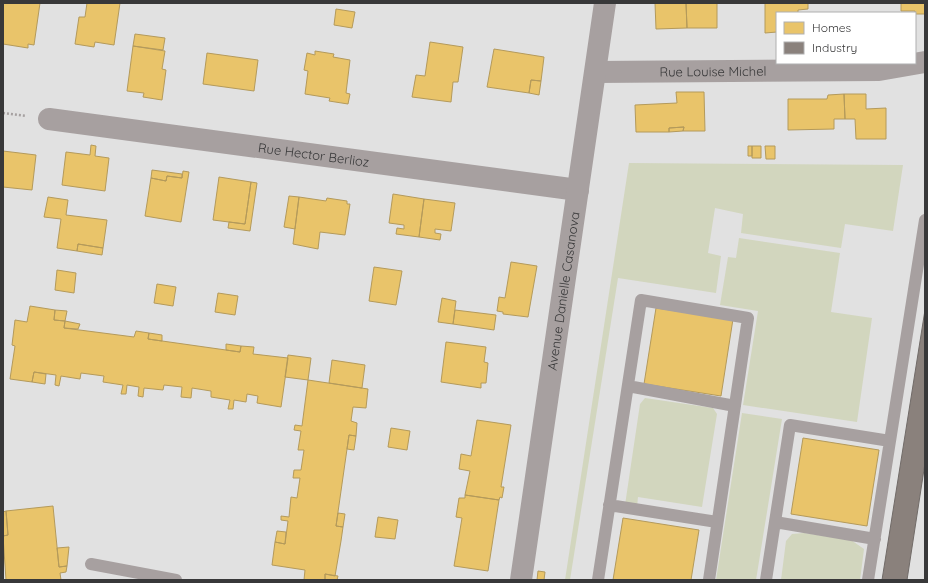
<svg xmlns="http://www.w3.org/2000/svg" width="928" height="583" font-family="Quicksand,sans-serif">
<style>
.green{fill:#d2d6be}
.homes{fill:#e9c46a;stroke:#b49a5b}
.industry{fill:#8a817c;stroke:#716b68}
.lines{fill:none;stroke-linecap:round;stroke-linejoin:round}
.path{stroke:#a6a1a1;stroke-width:2.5;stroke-dasharray:2 2;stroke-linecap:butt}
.service{stroke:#a7a0a0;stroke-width:12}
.minor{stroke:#a7a0a0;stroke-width:22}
.labels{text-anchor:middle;stroke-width:4;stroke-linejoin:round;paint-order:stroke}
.street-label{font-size:13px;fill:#383839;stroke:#fff}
</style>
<rect width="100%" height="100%" fill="#e1e1e1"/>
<path class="green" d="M629,163l274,2 -10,66 -48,-7 -4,24 -100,-15 2,-19 -28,-6 -7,45 13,3 -5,37 -98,-15 -48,302h-5z
M739,238l101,15 -9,59 41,6 -15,104 -114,-17 15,-94 -38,-6 8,-48 8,1z
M645,398l68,10 4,6 -15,93 -64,-10 -1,10 -12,-2 15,-101z
M742,413l40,6 -26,161h-40z
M804,533l47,7 13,9 -4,31h-79l5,-39 6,-7z"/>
<path class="homes" d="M3,3h37l-6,42 -6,-1v4l-25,-4z
M87,3h33l-6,42 -19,-3 -1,5 -19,-3 4,-27h6z
M655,3h31l1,25 -31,1z
M686,3h31v25h-30z
M765,3h43v6l-10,1v3h-21v19l-12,1z
M901,3h24v11h-10v-3h-14z
M336,9l19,3 -3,16 -18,-3z
M135,34l30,4 -2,12 -30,-4z
M430,42l33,5 -5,35h-5l-2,20 -39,-5 4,-22 9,1z
M133,46l32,5 -3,18 4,1 -4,30 -19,-3 1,-4 -17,-2z
M494,49l50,8 -3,24 -10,-1 -2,13 -42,-6z
M315,51l19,3 -1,3 17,3 -4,33 4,1 -2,10 -19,-3 1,-3 -25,-4 3,-23 -4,-1 3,-17 8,2z
M207,53l51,7 -4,31 -51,-7z
M531,80l10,1 -2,14 -10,-2z
M676,92h28l1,39h-22l1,-4 -15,1v4h-33l-1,-27 42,-2z
M844,94h22v15l20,-1v31h-30l-1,-20h-10z
M844,94l1,25h-11v10l-46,1v-31h39l1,-4z
M684,127l-1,4 -14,1v-4z
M91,145l5,1 -1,10 14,2 -4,33 -43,-6 4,-33 24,3z
M748,146h4v10h-4z
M752,146h9v12h-9z
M765,146h10v13h-9z
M3,151l33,4 -4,35 -29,-3z
M152,170l30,4v4l-15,-2 -1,5 -15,-3z
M183,171l6,1 -8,50 -36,-6 6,-38 15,3 1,-5 15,2z
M219,177l32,5 -6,42 -32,-4z
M251,182l6,1 -7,48 -22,-3 1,-6 16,2z
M393,194l31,5 -5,38 -23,-3 1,-6 7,1v-4l-15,-2z
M289,196l10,1 -4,32 -11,-2z
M48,197l20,3 -2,15 41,5 -4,28 -25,-4 -1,7 -20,-3 4,-29 -17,-2z
M299,197l27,4 1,-3 20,3v3h3l-5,31 -25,-3 -2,17 -25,-5z
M424,199l31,4 -4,28 -16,-2v4l6,1 -1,6 -21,-3z
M78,244l25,4 -1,7 -25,-4z
M511,262l26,4 -9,51 -25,-3v-2l-6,-1 2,-14 6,1z
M374,267l28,4 -6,34 -27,-4z
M57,270l19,3 -2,20 -19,-3z
M157,284l19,3 -3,19 -19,-3z
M218,293l20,3 -3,19 -20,-3z
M442,298l14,3 -3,23 -15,-2z
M30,306l25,4 -1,10 11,1 -1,7 70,9 2,-6 13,2 -1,6 92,13 1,-6 13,1 -1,7 35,4 -7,49 -24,-4 1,-7 -11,-2 -1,8 -12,-2 -1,9h-5l2,-9 -19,-3v-6l-19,-3 -1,10 -10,-1 1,-10 -18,-2 -1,5 -19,-2 -1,9 -5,-1 1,-9 -12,-2 -1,9h-5l2,-9 -20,-3 1,-6 -23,-3 -1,6 -19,-3 -2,10 -4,-1 1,-10 -22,-3 -2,10 -22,-3 5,-33 -3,-1 3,-25 12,2z
M656,308l77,11 -12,77 -77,-12z
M55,310l12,1 -2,10 -11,-1z
M455,310l41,5 -2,15 -41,-6z
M65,321l15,3 -2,5 -14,-1z
M149,333l13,2v6l-14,-2z
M446,342l40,5 -2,15 4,1 -2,20h-5v5l-40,-6z
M226,344l15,2 -1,6 -14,-2z
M288,355l23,3 -3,22 -23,-3z
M332,360l33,5 -3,23 -33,-5z
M34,372l12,2 -1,10 -13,-2z
M308,380l60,9 -2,19 -13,-1 -2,14 6,2 -1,13 -7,-1 -13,91 7,1 -2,14 -6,35 -10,-2v6h-21l1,-10 -33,-5 3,-23 10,2 3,-23 -7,-1v-4l8,1 2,-20 6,1 3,-20h-7l1,-8h7l3,-20h-6l3,-19 -7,-1 1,-5 7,1z
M477,420l34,5 -10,62h3l-2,11 -2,-1 -1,3 -34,-5 5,-24 -11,-2 2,-15 10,2z
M391,428l19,3 -3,19 -19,-3z
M349,435l7,1 -2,14 -7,-1z
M803,438l76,12 -12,76 -76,-12z
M465,495l34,5 -11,71 -34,-5 8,-48 -6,-1 3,-19h6z
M53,506l6,61 8,-1 -1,6 -6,1 1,7h-55l-3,-44 5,-1 -2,-24z
M6,511l2,24 -5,1v-24z
M338,513l7,1 -2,13 -7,-1z
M378,517l20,3 -3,19 -20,-2z
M623,518l76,12 -8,50h-78z
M277,531l9,1 -1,12 -10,-2z
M69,547l-2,19 -8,1 -2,-19z
M538,571l7,1 -1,8h-7z
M325,574l13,2 -1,4h-12z"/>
<path class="industry" d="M925,310v153l-18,117h-25z"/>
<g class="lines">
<path class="path" d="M3,113l23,3"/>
<path class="service" d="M628,386l107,20
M609,505l108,17
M775,522l100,17
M91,564l85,16
M598,580l43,-280 107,18 -39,262
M766,580l24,-155 100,16
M868,580l57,-360"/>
<g class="minor">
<path id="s1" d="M596,72l283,-2 46,-8"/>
<path id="s2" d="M49,119l529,71"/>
<path id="s3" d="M521,580l84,-577"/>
</g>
</g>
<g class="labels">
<g class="street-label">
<text dy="5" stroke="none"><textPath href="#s1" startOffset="117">Rue Louise Michel</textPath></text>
<text dy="5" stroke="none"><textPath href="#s2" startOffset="267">Rue Hector Berlioz</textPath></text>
<text dy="5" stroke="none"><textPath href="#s3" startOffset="292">Avenue Danielle Casanova</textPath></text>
</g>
</g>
<rect width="928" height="583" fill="none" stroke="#383839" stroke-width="8"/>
<rect x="776" y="12" width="140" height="52" fill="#ffffff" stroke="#afafb0"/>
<rect x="784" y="22" width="20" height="12" fill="#e9c46a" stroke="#afafb0"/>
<text x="812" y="32" font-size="12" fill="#383839">Homes</text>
<rect x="784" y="42" width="20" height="12" fill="#8a817c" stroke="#afafb0"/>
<text x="812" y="52" font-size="12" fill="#383839">Industry</text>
</svg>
